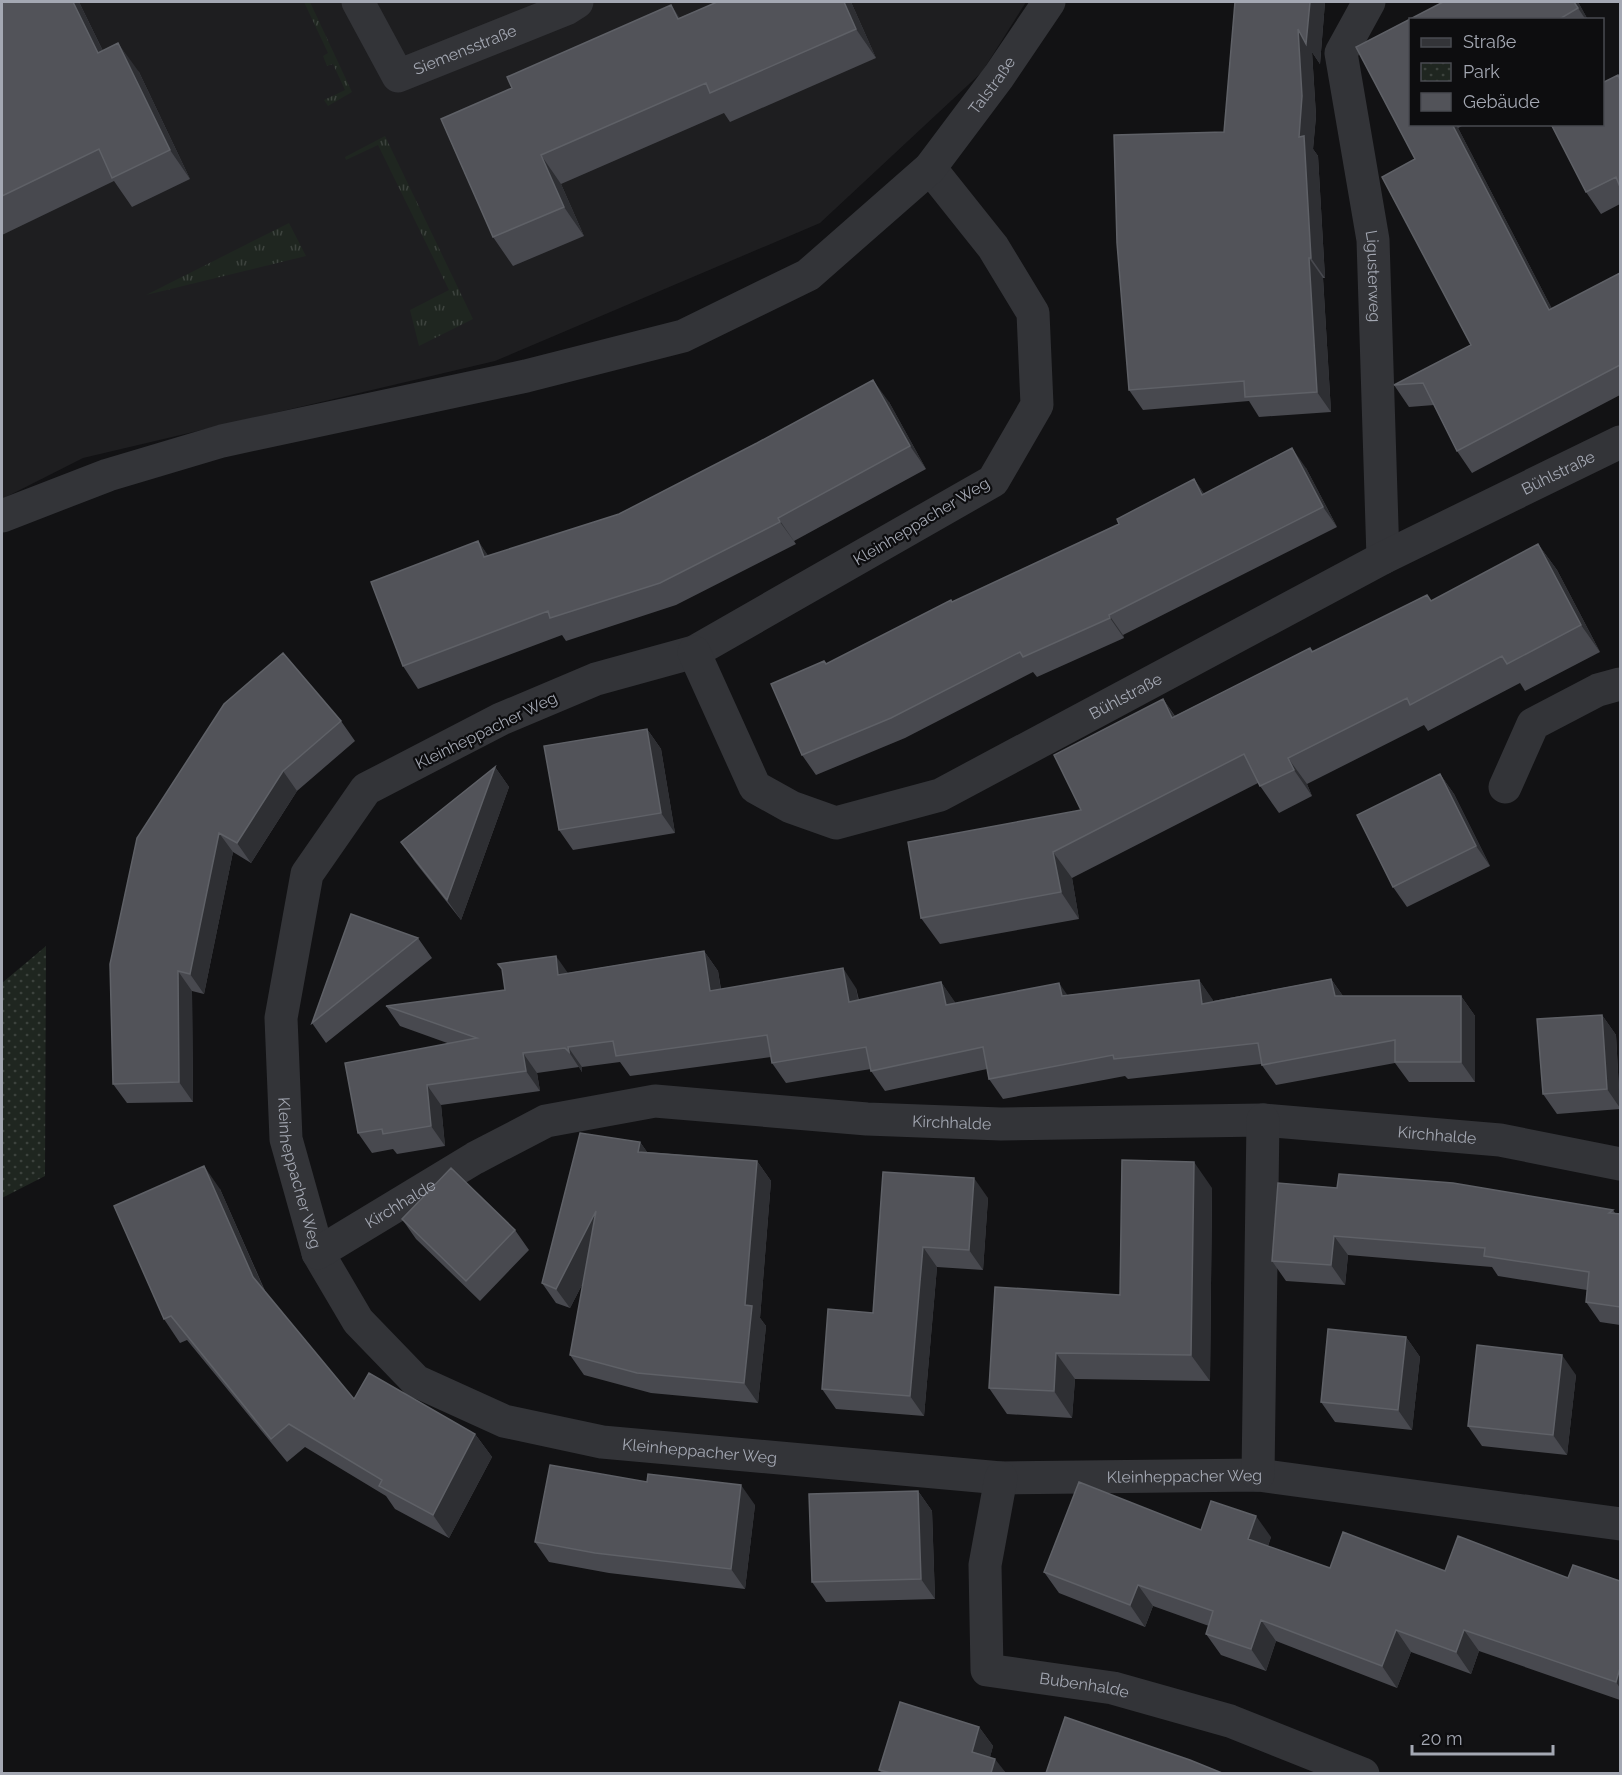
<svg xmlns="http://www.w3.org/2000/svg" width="1622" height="1775" font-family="Raleway,sans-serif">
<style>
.built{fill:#1e1e20}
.grass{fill:url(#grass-tufts)}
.park{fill:url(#park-dots)}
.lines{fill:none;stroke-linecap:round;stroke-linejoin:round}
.minor{stroke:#333438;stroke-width:33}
.wall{fill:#48494f}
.shaded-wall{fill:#2e2f33}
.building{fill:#525359;stroke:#5f6167;stroke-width:1.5}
.labels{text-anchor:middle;stroke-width:4.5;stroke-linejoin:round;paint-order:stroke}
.street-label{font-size:16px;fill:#a4a8b3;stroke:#0d0d0f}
</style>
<defs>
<pattern id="grass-tufts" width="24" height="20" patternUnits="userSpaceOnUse" patternTransform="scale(1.5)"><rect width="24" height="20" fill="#1f2620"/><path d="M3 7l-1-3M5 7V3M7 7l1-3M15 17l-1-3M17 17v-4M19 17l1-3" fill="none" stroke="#3d433e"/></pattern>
<pattern id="park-dots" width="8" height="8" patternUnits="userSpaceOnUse" patternTransform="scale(1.5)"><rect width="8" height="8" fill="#1f2620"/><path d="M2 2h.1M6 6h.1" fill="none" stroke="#3d433e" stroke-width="1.8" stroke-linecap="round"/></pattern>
</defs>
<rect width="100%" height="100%" fill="#121214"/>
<path class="built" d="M2,2h1024l-44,70 -162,151 -325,138 -412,97 -81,41z"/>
<path class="grass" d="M304,2h6l42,90 -24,14 -4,-6 21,-10 -12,-26 -6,2 -4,-10 5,-3z
M385,136l88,183 -54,27 -9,-36 39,-20 -71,-145 -32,15 -1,-3z
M289,223l17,33 -160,39z"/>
<path class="park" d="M46,946l-1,230 -43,22v-215z"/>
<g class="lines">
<g class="minor">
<path id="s1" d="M358,2l40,74 168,-67 11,-7"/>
<path id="s2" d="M1369,2l-28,51 32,187 10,318"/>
<path id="s3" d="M930,168l63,79 40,66 4,92 -44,76 -299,171 -98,27 -95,40 -135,70 -59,85 -26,144 5,121 32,114 40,68 58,60 88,40 98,21 399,36 257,-3 362,49"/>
<path id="s4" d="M2,516l106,-41 114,-34 304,-65 157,-40 125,-61 122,-107 69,-92 50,-74"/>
<path id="s5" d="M694,652l61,135 36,20 45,16 104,-28 443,-237 237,-116"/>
<path d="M1505,787l28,-63 65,-34 22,-6"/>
<path id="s6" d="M318,1253l157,-95 71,-37 109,-20 212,18 134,5 262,-4 237,20 120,24"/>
<path d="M1258,1475l5,-355"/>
<path id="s7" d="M1001,1478l-16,87 2,105 126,18 117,33 133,53"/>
</g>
</g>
<path class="wall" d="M2,2h77l24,49 36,21 51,107 -58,28 -18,-26 -112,54z
M717,2h134l25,56 -146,64 -6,-9 -163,71 23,52 -71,30 -20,-29 -52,-118z
M1235,2h90l-5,62 -8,-12 4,64 -3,33 5,7 7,122h-2l8,134 -72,5 -10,-16 -106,9 -14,-20 95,-258z
M1443,2h135l10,18h-178v104h56l-8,4 94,181 68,-36v122l-148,78 -15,-22 -23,-46 -25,2 -15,-22 77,-40 -89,-168 33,-18 -59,-112z
M1620,79v125l-19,10 -15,-22z
M889,402l37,67 -132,72 2,3 -120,61 -110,36 -4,-6 -144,54 -15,-23 75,-125 10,15 131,-42z
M1306,468l31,59 -214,108 1,3 -87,39 -4,-5 -128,66 -89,37 -14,-20 24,-91 293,-140 75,-45 10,15z
M1538,544l19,26 43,82 -75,39 -5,-8 -92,48 -4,-6 -117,59 5,12 -33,17 -21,-30 -186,95 7,41 -139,25 -19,-26 160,-108 82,-111 12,17 135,-68 3,3 118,-50z
M283,653l58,68 14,20 -58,50 -46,72 -18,-11 -29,142 -12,-3 1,111 -66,1 -14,-19z
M647,729l14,20 14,84 -102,17 -14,-20z
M495,767l14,20 -48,133 -46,-58 -14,-20z
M1440,774l14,20 36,72 -83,41 -14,-20z
M418,938l14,20 -106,85 -14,-20z
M704,951l14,20 3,18 135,-1 3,12 82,-18 14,21 113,-8 131,-15 14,21 118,-22 12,17h118l14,20v66h-66l-14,-19 -119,22 -15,-21 -133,15 -3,-3 -122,23 -14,-20 -2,-10 -102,22 -14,-20v-2l-85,14 -14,-20 -1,-6 -141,19 -10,-14 -38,5v5l-3,-5 -42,6 3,18 -99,14 4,41 -48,8 -4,-5 -21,4 -14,-20 92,-89 -50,-18 -14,-20 119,-16 63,-17z
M1602,1015l14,20 4,74 -63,5 -14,-20z
M640,1142l7,10 110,9 14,20 -11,137 6,8 -8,77 -107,-10 -67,-18 -14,-20 13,-72 -13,25 -14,-5 -14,-20z
M883,1172l105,26 -5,72 -46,-3 -13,149 -88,-7 -14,-20 51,-76z
M1278,1183l335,27 2,3 5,1v111l-20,-3 -14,-20 1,-12 -89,-14 -6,-9 -144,-12 -3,30 -59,-4 -14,-20z
M1212,1188l-2,193 -135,-2 -3,39 -65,-4 -18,-26 131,-93z
M220,1189l46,104 88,106 121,35 17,23 -43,81 -54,-29 -9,-13 -81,-49 -18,15 -100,-122 -7,3 -16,-24z
M402,1219l113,11 14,20 -49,51 -64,-62z
M1406,1337l14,20 -8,73 -77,-8 -14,-20z
M1576,1375l-9,80 -85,-9 -14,-20z
M647,1482l108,23 -10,84 -136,-16 -60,-11 -14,-20z
M918,1491l14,20 3,88 -109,3 -14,-20z
M1201,1530l70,7 -3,9 62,22 115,3 175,10v119l-141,-49 -8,23 -60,-22 -14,36 -121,-47 -10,30 -45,-16 -15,-21 3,-8 -56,-20 -8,21 -86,-34 -15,-21z
M979,1727l14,19 -3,11 16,16h-124l-3,-3z"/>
<path class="shaded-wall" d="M73,2h6l39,80 -20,-29z
M844,2h7l25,56 -20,-29z
M1310,2h15l-5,62 -8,-12 4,64 -3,33 5,7 7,122 -14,-20 -12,-121 -1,-108z
M1574,2h4l10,18h-2z
M671,5l20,29 -13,-15z
M118,43l21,29 51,107 -20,-29z
M1452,124h3l3,4 106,204 -15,-22z
M541,155l20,29 23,52 -20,-29z
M1309,258l14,20 8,134 -14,-20z
M873,380l16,22 37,67 -16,-23z
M1292,448l14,20 31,59 -14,-20z
M1194,479l14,20 -6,-4z
M778,518l16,23 2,3 -16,-22z
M478,541l16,23 -10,-7z
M1538,544l19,26 43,82 -19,-27z
M1109,615l14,20 1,3 -14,-20z
M1163,699l18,27 -9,-8z
M647,729l14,20 14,84 -14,-20z
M1288,758l19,26 5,12 -18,-26z
M495,767l14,20 -48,133 -14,-20z
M283,771l14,20 -46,72 -14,-20z
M1440,774l14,20 36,72 -14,-20z
M219,833l14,19 -29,142 -14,-20z
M1053,852l19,26 7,41 -18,-27z
M704,951l14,20 6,40 -14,-20z
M556,956l14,20 -12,-1z
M843,968l13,20 6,34 -13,-20z
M178,971l14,20 1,111 -14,-20z
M1331,979l14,20 -10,-3z
M1199,980l14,20 3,23 -14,-19z
M941,982l14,20 5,23 -14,-20z
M1059,983l14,20 -11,-7z
M1461,996l14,20v66l-14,-20z
M1602,1015l14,20 4,73 -13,-19z
M568,1047l14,20v5l-13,-20z
M523,1053l14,20 3,18 -14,-20z
M427,1085l14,20 4,41 -14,-20z
M640,1142l14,20 -16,-10z
M757,1161l14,20 -11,137 6,8 -8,77 -14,-20 1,-78z
M1194,1162l18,26 -2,193 -19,-26z
M204,1166l16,23 49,112 -16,-24z
M974,1178l14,20 -5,72 -14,-20z
M596,1211l14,20 -40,77 -14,-19z
M1334,1236l14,19 -3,30 -14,-20z
M923,1247l14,20 -13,149 -14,-20z
M1406,1337l14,20 -8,73 -14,-20z
M1056,1353l19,26 -3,39 -18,-27z
M1562,1355l14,20 -9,80 -14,-20z
M475,1434l17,23 -43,81 -16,-23z
M741,1485l14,20 -10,84 -14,-20z
M918,1491l14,20 3,88 -14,-20z
M1256,1516l15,21 -8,23 -15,-21z
M1138,1585l15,21 -8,21 -15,-22z
M1261,1620l15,21 -10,30 -15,-22z
M1396,1630l15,22 -14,36 -15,-22z
M1464,1630l15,21 -8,23 -15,-22z
M1620,1668v20l-4,-6z
M979,1727l14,19 -7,26 -14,-20z
M995,1759l11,14h-15z"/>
<path class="building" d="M2,2h71l25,51 20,-10 52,107 -58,28 -13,-29 -97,47z
M717,2h127l12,27 -146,64 -4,-10 -165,72 23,52 -71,30 -52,-118 71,-31 -5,-11 164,-72 7,14z
M1235,2h75l-4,42 -8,-15 4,67 -3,41 5,-1 7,122h-2l8,134 -72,5 -1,-16 -115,9 -12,-147 -3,-108 110,-3z
M1443,2h131l4,6 -20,12h-148v104h42l97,186 71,-37v92l-163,86 -34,-68 -29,2 77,-40 -89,-168 33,-18 -59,-112z
M1618,75l2,5v107l-4,-10 -30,15 -35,-68h51v-41z
M873,380l37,66 -132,72 2,4 -120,61 -110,35 -2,-7 -145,55 -32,-84 107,-41 6,16 135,-43 138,-71z
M1292,448l31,59 -214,108 1,3 -87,39 -3,-5 -129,66 -89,37 -31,-71 53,-23 2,3 125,-64 1,2 167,-78 -2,-5 77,-40 8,16z
M1538,544l43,81 -74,39 -5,-8 -92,49 -3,-7 -119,60 6,12 -34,16 -16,-32 -191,98 8,40 -140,26 -13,-76 173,-32 -27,-55 109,-56 9,19 138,-70 2,4 115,-57 4,6z
M283,653l58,68 -58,50 -46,72 -18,-10 -29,141 -12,-3 1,111 -66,2 -3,-120 27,-126 87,-134z
M647,729l14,84 -102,17 -15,-84z
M495,767l-48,133 -46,-58z
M1440,774l36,72 -83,41 -36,-72z
M351,914l67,24 -106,85z
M704,951l6,40 133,-23 6,34 92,-20 5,23 113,-22 3,13 137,-16 3,24 129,-25 4,17h126v66h-66v-22l-133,25 -4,-22 -144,16 -1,-4 -124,24 -6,-32 -112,24 -5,-24 -94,16 -5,-28 -151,21 -3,-15 -45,6 1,5 -4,-4 -42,5 3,18 -99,14 4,41 -48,8 -1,-5 -24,4 -13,-70 132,-25 -91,-32 119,-16 -3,-21 -4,-5 58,-8 2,19z
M1602,1015l5,74 -64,5 -6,-75z
M580,1133l60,9 -2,10 119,9 -12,144 7,1 -8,77 -107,-10 -67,-18 26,-144 -40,78 -14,-6z
M1122,1160l72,2 -3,193 -135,-2 -2,38 -65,-3 6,-101 125,8z
M204,1166l49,111 101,122 15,-26 106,61 -42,81 -54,-29 3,-6 -93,-56 -18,15 -100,-123 -7,3 -50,-113z
M451,1168l64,62 -49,51 -64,-62z
M883,1172l91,6 -5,72 -46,-3 -13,149 -88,-7 6,-80 45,4z
M1339,1174l114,9 160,27 -4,3 11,1v93l-34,-5 3,-30 -105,-16 1,-8 -151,-12 -3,29 -59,-4 6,-78 59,5z
M1328,1329l78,8 -8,73 -77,-8z
M1477,1345l85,10 -9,80 -85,-9z
M550,1465l97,17 1,-8 93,11 -10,84 -136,-16 -60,-11z
M1079,1482l122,48 10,-29 45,15 -8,23 82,29 13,-36 102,39 13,-35 110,42 5,-13 47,16v87l-4,14 -152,-52 -8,22 -60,-22 -14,36 -121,-46 -10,29 -45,-15 7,-23 -75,-26 -8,20 -86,-33z
M918,1491l3,88 -109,3 -3,-88z
M900,1702l79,25 -7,25 23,7 -4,14h-100l-12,-3z
M1065,1717l125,43 32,13h-176z"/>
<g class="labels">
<g class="street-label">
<text dy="6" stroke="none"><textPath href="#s1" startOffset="156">Siemensstraße</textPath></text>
<text dy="6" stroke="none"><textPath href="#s4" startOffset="1110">Talstraße</textPath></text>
<text dy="6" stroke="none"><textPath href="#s2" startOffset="284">Ligusterweg</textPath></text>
<text dy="6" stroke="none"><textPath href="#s5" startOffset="1042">Bühlstraße</textPath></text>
<text transform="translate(921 521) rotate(-31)" y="6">Kleinheppacher Weg</text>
<text dy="6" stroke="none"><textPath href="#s5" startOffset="555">Bühlstraße</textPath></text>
<text transform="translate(486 730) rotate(-26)" y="6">Kleinheppacher Weg</text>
<text dy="6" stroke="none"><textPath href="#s6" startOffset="672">Kirchhalde</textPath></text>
<text dy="6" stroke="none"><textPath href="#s6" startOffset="1158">Kirchhalde</textPath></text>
<text dy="6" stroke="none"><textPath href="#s3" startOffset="1466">Kleinheppacher Weg</textPath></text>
<text dy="6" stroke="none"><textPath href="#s6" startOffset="96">Kirchhalde</textPath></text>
<text dy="6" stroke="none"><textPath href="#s3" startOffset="2006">Kleinheppacher Weg</textPath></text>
<text dy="6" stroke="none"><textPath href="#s3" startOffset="2492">Kleinheppacher Weg</textPath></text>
<text dy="6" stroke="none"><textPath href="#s7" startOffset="292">Bubenhalde</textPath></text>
</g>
</g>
<rect width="1622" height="1775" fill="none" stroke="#a4a8b3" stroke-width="6"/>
<rect x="1409" y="18" width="195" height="108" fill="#0d0d0f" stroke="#494b51" stroke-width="1.5"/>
<rect x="1421" y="38" width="30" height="9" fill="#333438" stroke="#494b51" stroke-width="1.5"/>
<text x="1463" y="48" font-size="18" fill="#a4a8b3">Straße</text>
<rect x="1421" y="63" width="30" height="18" fill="url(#park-dots)" stroke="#494b51" stroke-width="1.5"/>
<text x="1463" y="78" font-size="18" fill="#a4a8b3">Park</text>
<rect x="1421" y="93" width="30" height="18" fill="#525359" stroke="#494b51" stroke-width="1.5"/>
<text x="1463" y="108" font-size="18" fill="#a4a8b3">Gebäude</text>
<path d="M1412 1745v9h141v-9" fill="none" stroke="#a4a8b3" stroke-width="3"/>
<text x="1421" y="1745" font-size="18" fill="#a4a8b3" stroke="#0d0d0f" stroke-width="4.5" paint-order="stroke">20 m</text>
</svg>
